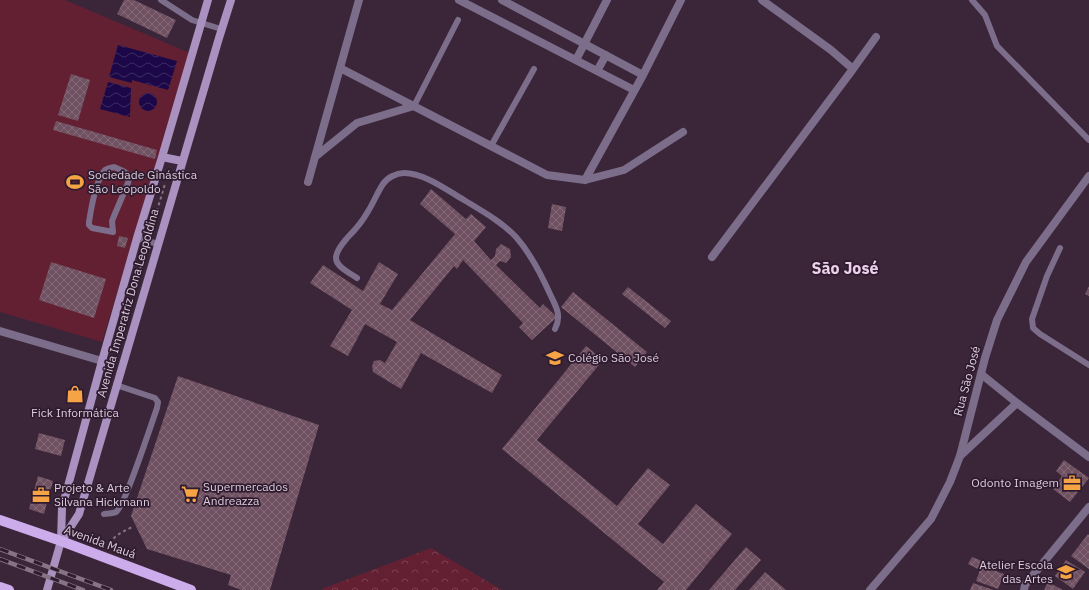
<svg xmlns="http://www.w3.org/2000/svg" width="1089" height="590" font-family="'IBM Plex Sans',sans-serif">
<style>
.forest{fill:url(#forest-crowns)}
.garden{fill:#642033}
.water{fill:url(#water-waves)}
.building{fill:url(#building-cross-hatch)}
.lines{fill:none;stroke-linecap:round;stroke-linejoin:round}
.path{stroke:#867485;stroke-width:2;stroke-dasharray:3 3;stroke-linecap:butt}
.service{stroke:#7c6d8b;stroke-width:6}
.minor{stroke:#7c6d8b;stroke-width:8}
.tertiary{stroke:#7c6d8b;stroke-width:8}
.secondary{stroke:#a991c0;stroke-width:8}
.primary{stroke:#ccacea;stroke-width:10}
.rail-casing{stroke:#867485;stroke-width:4.5}
.rail{stroke:#2f1b2f;stroke-width:3;stroke-dasharray:9;stroke-linecap:butt}
.labels{text-anchor:middle;stroke-width:3.5;stroke-linejoin:round;paint-order:stroke}
.poi-label{font-size:12px;fill:#dbcddb;stroke:#2f1b2f;text-anchor:start}
.street-label{font-size:12px;fill:#dbcddb;stroke:#2f1b2f}
.district-label{font-size:16px;font-weight:bold;fill:#edd1eb;stroke:#2f1b2f}
</style>
<defs>
<pattern id="forest-crowns" width="20" height="18" patternUnits="userSpaceOnUse"><rect width="20" height="18" fill="#642033"/><path d="M2 6a3 3 0 1 1 6 0M12 15a3 3 0 1 1 6 0" fill="none" stroke="#7a3f50"/></pattern>
<pattern id="water-waves" width="16" height="10" patternUnits="userSpaceOnUse"><rect width="16" height="10" fill="#1c0848"/><path d="M0 5q4-4 8 0t8 0" fill="none" stroke="#3c2b62"/></pattern>
<pattern id="building-cross-hatch" width="8" height="8" patternUnits="userSpaceOnUse"><rect width="8" height="8" fill="#705161"/><path d="M0 0l8 8M0 8l8-8" fill="none" stroke="#846977"/></pattern>
</defs>
<rect width="100%" height="100%" fill="#3a2539"/>
<path class="forest" d="M431,548l71,42h-180l2,-2z"/>
<path class="garden" d="M0,0h65l125,53 -88,289 -102,-30z"/>
<path class="water" d="M118,45l59,16 -9,29 -36,-10v3l-23,-6z
M108,82l23,6 -1,29 -30,-8z
M139 102a9 9 0 1 1 18 0a9 9 0 1 1-18 0Z"/>
<path class="building" d="M124,0h10l42,20 -9,18 -50,-24z
M71,74l19,6 -12,41 -20,-6z
M56,121l101,29 -2,9 -102,-29z
M431,189l35,30 5,-5 15,13 -12,14 17,19 4,-4 1,-7 5,-5 9,5 1,8 -5,6 -6,-2 -4,4 44,43 3,-4 14,13 -25,23 -13,-13 4,-4 -60,-63 -6,9 -3,-3 -44,54 92,55 -10,18 -71,-40 -20,36 -28,-17 -1,-6 2,-5 6,-1 5,3 12,-21 -32,-18 -17,32 -18,-10 22,-36 -42,-27 13,-18 40,26 16,-29 19,12 -18,30 12,6 63,-76 -35,-30z
M552,204l14,3 -4,24 -14,-3z
M119,236l9,2 -3,10 -8,-2z
M51,262l55,17 -12,39 -55,-18z
M1089,286v10l-4,-2z
M628,287l43,34 -6,7 -43,-34z
M573,292l74,60 -12,15 -74,-60z
M586,346l17,14 -66,80 80,66 31,-38 22,17 -32,39 25,20 33,-40 36,30 -46,56h-29l7,-8 -162,-133z
M178,376l141,49 -49,165h-29l-13,-5 3,-10 -84,-26 -16,-33z
M39,433l26,7 -4,16 -26,-7z
M1064,460l25,18 -19,24 -17,-13 9,-13 -6,-5z
M38,476l15,5 -9,33 -15,-5z
M1088,534l1,1v34l-18,-13z
M746,547l15,13 -26,30h-26z
M972,557l15,6 -2,4 19,7 -6,15 -22,-8 4,-11 -12,-6z
M1066,560l19,12 -12,17 -18,-13z
M765,572l21,18h-37z
M1048,582l15,8h-19z
M973,583l21,7h-24z"/>
<g class="lines">
<path class="path" d="M150,234l15,-50
M140,270l6,-23
M108,549c3,-13 13,-16 24,-22"/>
<path class="service" d="M161,0l31,20 29,9
M972,0l13,15 12,31 92,94
M414,106l44,-86
M491,146l43,-77
M114,167c9,4 17,5 14,16l-14,33 -2,5 1,11 -21,-4 -3,-3v-3c2,-13 7,-43 16,-52 3,-2 6,-2 9,-3z
M137,238l21,6
M1060,248l-13,28 -15,43 1,9 7,6 49,31
M357,278c-7,-5 -21,-11 -21,-20 0,-8 8,-16 12,-21 7,-7 14,-15 19,-24 6,-9 10,-20 16,-29 4,-6 13,-11 21,-11 20,0 43,17 60,27 18,11 38,22 52,37 15,17 25,37 34,57 6,13 12,21 5,35
M104,514c3,-1 9,0 12,-2 8,-4 36,-90 41,-104l1,-6 -3,-4 -39,-13"/>
<path class="minor" d="M459,0l175,90
M502,0l141,75
M576,60l31,-60
M340,68l207,107 38,5 39,-10 59,-38
M853,69l23,-32
M597,71l9,-16
M315,157l42,-34 57,-17
M585,180l58,-105 38,-75
M308,182l51,-182
M712,257l141,-188 -22,-19 -69,-50
M0,331l102,30
M981,374l36,29 72,54
M960,456l57,-53
M1024,590l1,-5 64,-78"/>
<path class="tertiary" d="M870,590l61,-71 19,-37 10,-26 25,-98 12,-38 29,-58 63,-86"/>
<path class="secondary" d="M162,157l20,4
M62,540l17,-26 140,-476 12,-38
M47,590l14,-49 1,-33 40,-147 35,-123 25,-81 46,-157"/>
<path class="primary" d="M0,520l61,21 130,49
M0,587l9,3"/>
<g class="rail-casing">
<path id="rail" d="M0,549l111,41
M0,559l83,31"/>
</g>
<use href="#rail" class="rail"/>
</g>
<defs>
<g id="stadium-bare" transform="scale(1.38)"><path d="M0-5a6.5 5 0 1 0 0 10a6.5 5 0 1 0 0-10ZM-3.5-1.8h7v3.6h-7Z" fill="#f5a345" stroke="#2f1b2f" stroke-width="2.5" paint-order="stroke"/></g>
<g id="school-bare" transform="scale(1.38)"><path d="M0-5L7-2L0 1L-7-2ZM-4 1L0 2.5L4 1V4Q0 6-4 4Z" fill="#f5a345" stroke="#2f1b2f" stroke-width="2.5" paint-order="stroke"/></g>
<g id="shop-bare" transform="scale(1.38)"><path d="M-5-2.5h2.3a2.7 3.5 0 0 1 5.4 0H5L5.5 6h-11ZM-1.5-2.5h3a1.5 2.3 0 0 0-3 0Z" fill="#f5a345" stroke="#2f1b2f" stroke-width="2.5" paint-order="stroke"/></g>
<g id="office-bare" transform="scale(1.38)"><path d="M-6-3h4V-5.5h4V-3h4V5H-6ZM-1-4.5V-3h2v-1.5ZM-6 0V1H6V0Z" fill="#f5a345" stroke="#2f1b2f" stroke-width="2.5" paint-order="stroke"/></g>
<g id="supermarket-bare" transform="scale(1.38)"><path d="M-6-5.5h2.5l.6 2H6L4.5 2H-2.5L-4.4-4H-6ZM-1.5 3.2a1.3 1.3 0 1 0 .1 0ZM3 3.2a1.3 1.3 0 1 0 .1 0Z" fill="#f5a345" stroke="#2f1b2f" stroke-width="2.5" paint-order="stroke"/></g>
</defs>
<g fill-rule="evenodd">
<use href="#stadium-bare" x="75" y="182"/>
<use href="#school-bare" x="555" y="358"/>
<use href="#shop-bare" x="75" y="394"/>
<use href="#office-bare" x="1072" y="483"/>
<use href="#supermarket-bare" x="190" y="494"/>
<use href="#office-bare" x="41" y="495"/>
<use href="#school-bare" x="1066" y="572"/>
</g>
<g class="labels">
<g class="poi-label">
<text x="88" y="179">Sociedade Ginástica<tspan x="88" dy="14">São Leopoldo</tspan></text>
<text x="568" y="362">Colégio São José</text>
<text x="75" y="417" text-anchor="middle">Fick Informática</text>
<text x="1059" y="487" text-anchor="end">Odonto Imagem</text>
<text x="203" y="491">Supermercados<tspan x="203" dy="14">Andreazza</tspan></text>
<text x="54" y="492">Projeto &amp; Arte<tspan x="54" dy="14">Silvana Hickmann</tspan></text>
<text x="1053" y="569" text-anchor="end">Atelier Escola<tspan x="1053" dy="14">das Artes</tspan></text>
</g>
<g class="street-label">
<text transform="translate(128 303) rotate(-74)" y="4">Avenida Imperatriz Dona Leopoldina</text>
<text transform="translate(967 381) rotate(-75)" y="4">Rua São José</text>
<text transform="translate(100 542) rotate(20)" y="4">Avenida Mauá</text>
</g>
<g class="district-label">
<text x="845" y="274">São José</text>
</g>
</g>
</svg>
